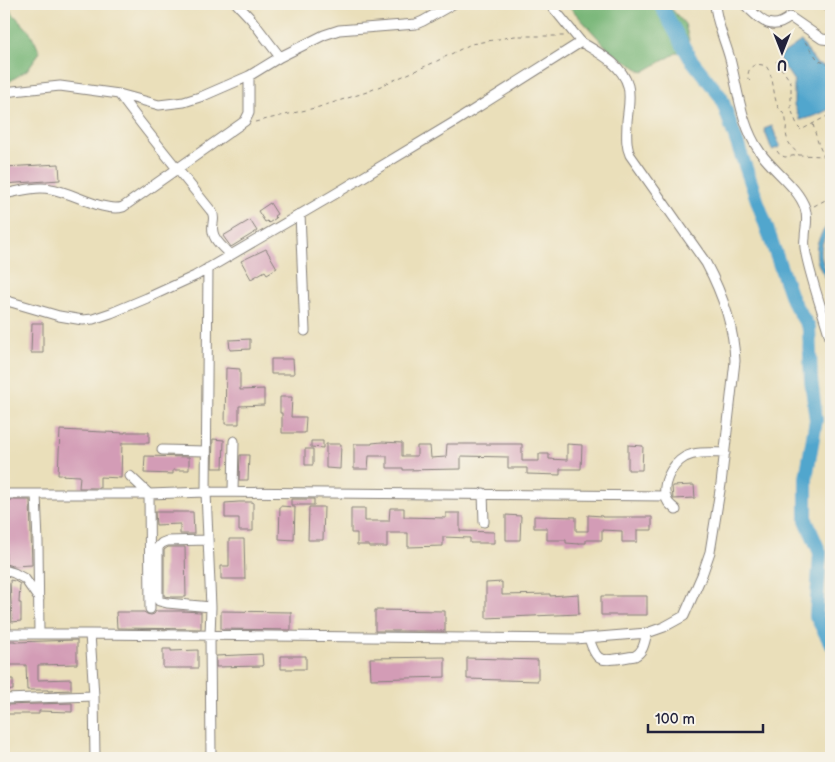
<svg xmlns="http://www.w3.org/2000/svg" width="835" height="762" font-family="'Balsamiq Sans',sans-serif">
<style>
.forest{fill:#76b576;stroke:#4c6c58}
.water{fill:#51a6cd;stroke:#3a6484}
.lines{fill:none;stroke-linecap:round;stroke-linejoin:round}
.river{stroke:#51a6cd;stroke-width:14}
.building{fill:#d39cb6}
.minor-casing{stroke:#86807a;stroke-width:11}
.path{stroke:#86807a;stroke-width:1;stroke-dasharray:4 4;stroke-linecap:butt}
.minor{stroke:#fff;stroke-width:9}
</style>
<rect width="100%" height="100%" fill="#f7f3e8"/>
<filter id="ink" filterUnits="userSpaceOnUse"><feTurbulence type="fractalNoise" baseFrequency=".02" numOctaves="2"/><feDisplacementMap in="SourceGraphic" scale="10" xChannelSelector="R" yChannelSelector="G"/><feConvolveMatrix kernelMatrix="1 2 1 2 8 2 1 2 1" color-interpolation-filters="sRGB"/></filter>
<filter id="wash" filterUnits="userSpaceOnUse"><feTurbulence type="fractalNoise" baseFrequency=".0096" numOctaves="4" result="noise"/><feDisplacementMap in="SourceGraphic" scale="20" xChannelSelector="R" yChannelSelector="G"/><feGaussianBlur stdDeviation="1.12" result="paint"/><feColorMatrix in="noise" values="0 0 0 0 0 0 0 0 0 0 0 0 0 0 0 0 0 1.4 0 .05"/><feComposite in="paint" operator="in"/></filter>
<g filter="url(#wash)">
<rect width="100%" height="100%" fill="#eadfba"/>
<path class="forest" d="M4,4l26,28 10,20 -13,18 -23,15z
M567,4h100l18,20 4,16 -9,11 -37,21 -33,-21z"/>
<path class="water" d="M801,41l15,22 15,5v40c-10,6 -19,9 -31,12l-6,-15v-24l-16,-24z
M772,126l8,21 -8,3 -8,-21z
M831,222v6c-10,11 -13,26 -6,40 1,3 5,6 6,10 2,6 0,20 0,27 -3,-8 -1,-16 -3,-23 -2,-5 -6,-9 -8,-14 -8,-17 -2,-34 11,-46z"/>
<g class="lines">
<path class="river" d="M660,4l30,54 31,39 71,203 17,28 2,51 5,41 -10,58v42l14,33 -4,63 15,28"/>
</g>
<g id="blocks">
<path class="building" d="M59,164l1,16 -56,4v-17z
M270,203l7,11 -3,2 2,2 -7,5 -2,-2 -2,1 -7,-11z
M250,220l7,11 -26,16 -8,-11z
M266,249l11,19 -10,6 -2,-3 -14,8 -10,-18z
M32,323h11v30h-12z
M250,339v10l-20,1 -1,-10z
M271,359h22l1,15h-23z
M226,368l14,1v21l24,-1v16l-25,1v18h-14z
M280,397h12l-1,20h15l-1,16h-23v-20h-2z
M60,430l65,3v-1h24v11h-27l-1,35 -21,-1v11h-21l1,-12 -22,-1z
M213,439l11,1 -1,28h-11z
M311,441h12v7l-12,-1z
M382,442l20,1v13h15v-10h13l1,12 15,-1 1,-13h75v17h17v-7h10v5l18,1v-16l15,1 -1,24h-21v6l-33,-1v-6h-19v-11l-47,-1v13l-58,1v-2h-16v-12h-18l-1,13h-14v-25h18v-1z
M326,444h15l-1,25 -14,-1z
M628,445l15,1 -1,24h-14z
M305,449h8v16h-8z
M240,455h9l-1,25h-9z
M145,456l44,1v13h-16v4l-29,-1z
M694,485l1,13 -22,1 -1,-13z
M291,499h23v6h-23z
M11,500h19l2,65 -20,1 -6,-2 -1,-61z
M239,502h14v29h-14v-13h-14v-15z
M280,506l15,1 -1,33 -15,-1z
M309,507h15l-1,33h-15z
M351,508h14v13h24l1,-13h14v9l42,1v-5h14v18l34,1v11h-24v-5l-27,-1v9l-35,1v-14h-21v14h-18v-2h-12v-12h-6z
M155,512h38l1,22h-14v-10l-24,1z
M506,515l15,1 -1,24h-14z
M588,515l14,1v1h50v13h-15v12h-15v-11l-20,-1v10h-16v3h-7v1l-13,-1v-3h-19v-12h-13v-12l42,1v14h12z
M229,539h15l1,40h-24v-13h8z
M168,547h17l1,50h-15l-7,-1v-46z
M10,580l5,1 5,3 -1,19h2v18l-9,1z
M502,582v13l48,-1v2l28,-2 1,20 -93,4v-35z
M601,596h46v19h-46z
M375,610l70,1v20h-70z
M156,611h25l20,1v17l-84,-1 -1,-16h28l3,2 4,1 3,-1z
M221,611l70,1v18l-70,-1z
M77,640v24l-39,1v15l33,-1v11l-23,1v-1h-21l-1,-25h-22v-24h11v1z
M163,649h8v2l27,-1v18h-35z
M262,654l1,12 -47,1v-11z
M281,656h25v13h-25z
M445,657v20l-74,2 -1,-21z
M467,658l71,2v21l-71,-2z
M4,679h9v11l-9,1z
M72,703v9l-33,-1v3h-35v-9z"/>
</g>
</g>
<g filter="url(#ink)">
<use href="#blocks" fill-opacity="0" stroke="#86807a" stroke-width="1"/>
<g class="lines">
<g class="minor-casing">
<path id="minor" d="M237,4l14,15 29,38
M550,4l31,38
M715,4c1,19 10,36 15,55 8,31 11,66 30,93 13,19 38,35 45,56 4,12 0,19 0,30 -1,5 0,11 1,16 6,29 17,58 25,87
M744,4c14,13 26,30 46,13l32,22 9,1
M826,4l5,5
M4,92l56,-6 59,8 40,11 25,-3 19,-6 46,-20 31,-19 44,-22 15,-5 77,-6 7,-3 30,-17
M119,94c29,40 62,79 93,118 4,7 -1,12 1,20 1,9 12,17 17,23
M4,194c15,-3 32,-8 47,-5 21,3 53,24 72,18l122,-86 4,-8v-37
M300,214l5,117
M4,300l55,16 24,4 10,-1 18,-6 36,-15 48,-22 140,-82 121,-73 125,-79c18,11 41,22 47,44 3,11 0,24 -1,35 0,12 -2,23 3,34l76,108c16,30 28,64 29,98l-14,123 -11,68 -8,23 -18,41 -20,11 -17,6 -72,6 -485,-5h-51
M162,450l44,1
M130,476l19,18 1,115
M233,492l1,-51
M483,493l1,29
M4,497l5,-3h140l57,-2 2,-224
M676,510c-2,-2 -6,-5 -8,-8 -9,-15 3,-37 17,-45 12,-6 27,-4 40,-4
M208,540l-41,1 -5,2 -4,4v52l1,2 8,2 44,4
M4,570l10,3 11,6 14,20
M4,586l2,48
M4,634h35l-1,-92 -2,-48
M90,634l4,62 1,62
M589,638c2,6 4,14 9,19 6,6 28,0 37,-1 9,-5 9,-13 12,-23
M4,699l90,-3
M211,758l-1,-122 1,-29 -5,-115 460,4"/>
</g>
<path class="path" d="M805,42l14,19 12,4
M776,61l15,21v27l7,18 3,3 30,-16
M750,81l-2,-2c-1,-13 7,-17 18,-13 9,12 6,27 12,41 3,4 8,8 8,13 1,4 0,8 0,12 1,12 6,15 13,23
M255,122l64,-15 48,-15 68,-30 36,-18 44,-8h50
M813,124c4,17 7,28 18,42
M777,151l3,4 5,2 14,-2 25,1
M814,206l17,-9
M831,219v-1"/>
<use href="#minor" class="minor"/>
</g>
</g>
<rect width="835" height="762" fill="none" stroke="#f7f3e8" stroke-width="20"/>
<g transform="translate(782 52) rotate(180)" stroke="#f7f3e8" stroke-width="4" paint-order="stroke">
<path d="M0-4L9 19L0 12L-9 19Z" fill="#22223b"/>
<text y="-8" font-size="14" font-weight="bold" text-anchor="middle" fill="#22223b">U</text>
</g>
<path d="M648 724v8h115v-8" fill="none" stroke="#22223b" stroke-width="2.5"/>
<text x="655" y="724" font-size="15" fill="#22223b" stroke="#f7f3e8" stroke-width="4" paint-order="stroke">100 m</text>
</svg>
